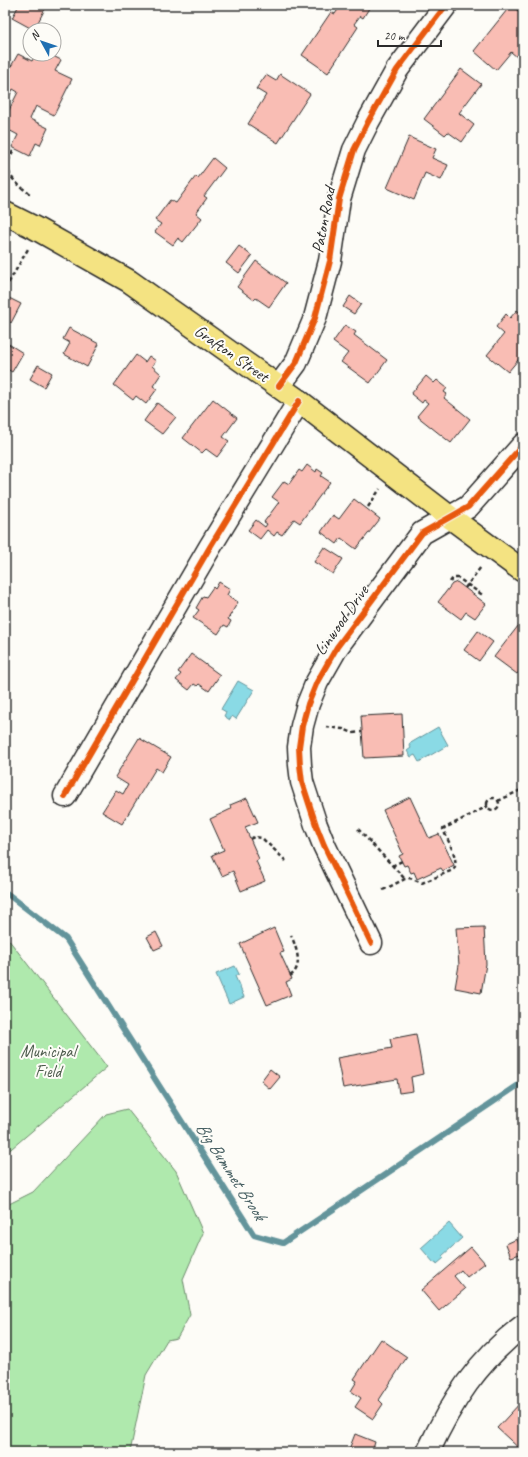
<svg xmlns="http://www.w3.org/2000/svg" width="528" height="1457" font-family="Caveat,sans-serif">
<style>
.green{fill:#afe9ad;stroke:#6d8a6c}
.water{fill:#8adae5;stroke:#64949b}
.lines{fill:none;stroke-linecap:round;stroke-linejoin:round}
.stream{stroke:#64949b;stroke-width:6}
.building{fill:#f9bdb4;stroke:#2b2b2b}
.minor-casing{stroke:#2b2b2b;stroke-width:25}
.primary-casing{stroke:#2b2b2b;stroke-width:25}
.path{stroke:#2b2b2b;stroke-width:2.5;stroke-dasharray:4 3;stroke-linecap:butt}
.minor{stroke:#fdfcf7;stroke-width:22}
.primary{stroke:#f4e382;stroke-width:22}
.cycleway-casing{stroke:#fdfcf7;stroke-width:8}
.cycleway{stroke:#e8590c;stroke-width:6}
.labels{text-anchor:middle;stroke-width:4;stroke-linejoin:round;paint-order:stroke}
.street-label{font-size:17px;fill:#2b2b2b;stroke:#fdfcf7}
.park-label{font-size:17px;fill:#4c5a4c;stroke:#fdfcf7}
.water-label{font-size:18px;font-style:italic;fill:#486063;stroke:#fdfcf7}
</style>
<rect width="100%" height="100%" fill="#fdfcf7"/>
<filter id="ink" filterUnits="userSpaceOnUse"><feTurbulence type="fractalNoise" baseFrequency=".025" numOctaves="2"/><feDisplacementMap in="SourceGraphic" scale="8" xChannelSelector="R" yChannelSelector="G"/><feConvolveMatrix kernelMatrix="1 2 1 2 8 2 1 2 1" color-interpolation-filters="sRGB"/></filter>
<g filter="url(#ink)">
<path class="green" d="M5,935l102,132 -102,87z
M127,1109l49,62 27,62 -20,46 7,36 -13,23 -10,2 -21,35 -16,77h-125v-244l4,-4 24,-12 73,-78z"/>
<path class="water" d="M238,681l16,9 -18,29 -4,-3 -2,4 -6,-4 2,-4 -5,-3z
M438,727l10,18 -29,17 -4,-7 -4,2 -4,-6 4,-3 -2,-4z
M235,966l4,8 -4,2 9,21 -15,7 -13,-30z
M449,1223l13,15 -20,18 2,2 -7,6 -1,-2 -2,1 -13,-15z"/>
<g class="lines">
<path class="stream" d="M5,892l61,47 188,296 29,8 240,-161"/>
</g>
<path class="building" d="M19,5h28l-13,25 -22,-12z
M341,5h30l-8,13 -3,-2 -6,8 4,3 -30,46 -26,-18 29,-43 4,2z
M511,5l12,10v47l-12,-10 -15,18 -22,-19z
M18,54l14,7 4,-7h13l12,6 -6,11 17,8 -18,36 -18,-9 -6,13 18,9 -8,17 -4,-2 -6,13 -18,-9 6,-12 -13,-7v-10l13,-26 -5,-3 -8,16v-28z
M461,69l20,15 -22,29 15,12 -12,17 -14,-10 -3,3 -21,-16z
M280,74l30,20 -32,49 -30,-19 18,-29 -10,-6 10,-14 10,6z
M409,137l27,12 -4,9 16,7 -7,15 -16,-7 -11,27 -27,-12z
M213,158l12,10 -21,28 3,2 -11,15 6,5 -19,24 -5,-4 -5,7 -18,-13 6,-8 -6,-4 15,-20 6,3 20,-27 2,2z
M239,246l13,10 -13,17 -13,-10z
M256,261l30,22 -17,24 -13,-9 -2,2 -17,-13z
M5,296l16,8 -10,19 -2,-2 -3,5 -1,-1z
M350,296l11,8 -7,10 -11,-7z
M517,310l6,5v39l-15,18 -21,-17 17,-21 -8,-7 10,-13 4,4z
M345,325l11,7 -2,3 33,25 -17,23 -29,-21 7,-9 -15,-11z
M69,328l30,16 -12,23 -23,-13 6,-11 -7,-4z
M7,343l16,10 -11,19 -7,-4v-22z
M136,355l9,7 4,-6 7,5 -4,5 9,8 -8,12 4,3 -11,15 -10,-8 -3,4 -19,-15z
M38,365l14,8 -8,14 -14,-8z
M426,376l8,7 3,-3 10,8 -3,4 3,2 -3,4 26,21 -19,24 -34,-27 11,-13 -4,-3 -2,3 -11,-9z
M213,399l24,19 -14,19 6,4 -12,16 -11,-8 -4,4 -19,-15z
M157,403l19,14 -14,17 -18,-13z
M307,465l9,7 1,-3 6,4 -2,3 9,6 -30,41 -6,-4 -12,16 -5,-3 -3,4 -7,-6 -7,9 -12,-9 8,-10 9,7 2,-3 -3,-2 15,-20 -7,-5 12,-16 5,3 10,-14 3,2z
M354,499l26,20 -24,30 -15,-11 -4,6 -16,-12 12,-17 6,4z
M324,547l19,12 -10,15 -19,-12z
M219,582l11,7 -3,6 11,7 -10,17 3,2 -3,6 -4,-2 -6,9 -25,-16 6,-8 -3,-2 7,-12 3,1 7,-10 2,2z
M457,582l29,22 -11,14 -9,-6 -5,7 -23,-17 14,-18z
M522,621l1,1v45l-6,7 -23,-17z
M478,631l15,11 -14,19 -15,-11z
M191,654l29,21 -11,16 -10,-7 -2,2 -3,-2 -5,6 -13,-10 5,-6 -3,-2z
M402,714l2,42 -40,2 -3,-42z
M139,738l32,19 -9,15 -6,-4 -34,56 -20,-12 14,-22 7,4 5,-9 -13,-8z
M410,797l19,41 10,-4 15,31 -11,6 -2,-3 -24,11 -3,-7 -3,1 -4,-8 -3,1 -5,-10 4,-2 -20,-44z
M247,798l11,24 -13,5 14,32 -3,2 9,20 -24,10 -8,-20 -11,5 -10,-21 12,-5 -14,-31 21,-10 -1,-4z
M484,927l2,37 -5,29 -26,-5 4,-23 -3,-37z
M274,928l10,24 -4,1 12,26 -6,3 5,13 -24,10 -27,-61z
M156,932l7,14 -9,4 -7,-13z
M416,1034l7,40 -12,3 2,14 -14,2 -2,-14 -54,9 -6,-30 55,-10 -2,-9z
M270,1069l10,8 -10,12 -9,-8z
M517,1239l2,5 4,-1v19l-3,-8 -9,3 -5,-13z
M471,1247l14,16 -18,14 -6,-7 -7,6 11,13 -26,22 -18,-21z
M381,1339l26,18 -28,43 4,4 -10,15 -18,-12 6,-9 -10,-7 6,-10 -3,-2z
M522,1401h1v51l-26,-24z
M355,1434l20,8 -3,10h-24z"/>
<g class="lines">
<g class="minor-casing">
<path id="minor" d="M279,386l17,-23 19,-45 15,-57 9,-62 15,-49 14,-28 29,-52 49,-65
M65,796l145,-249 89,-146
M371,943l-47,-98 -8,-20 -14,-43 -2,-17 -1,-18 3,-21 6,-22 9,-22 20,-35 85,-114 46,-26 55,-62
M428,1452c23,-50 50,-92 95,-126"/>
</g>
<g class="primary-casing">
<path id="primary" d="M5,213l30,15 94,53 170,120 152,117 72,53"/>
</g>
<path class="path" d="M13,151c-13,22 2,31 18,44
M5,289l23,-40
M368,507l12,-18
M450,582l3,-4h5l26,18
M465,588l16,-21
M326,727l17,2 10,4 9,-1
M487 804a6 6 0 1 1 12 0a6 6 0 1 1-12 0Z
M498,801l23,-11
M358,829l47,50
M250,839l4,-2 8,1 24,23
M392,866l10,-5
M383,890l22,-11 5,-1 12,5 31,-13c8,-9 -6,-30 -10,-41l45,-23
M290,976c14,-9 6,-29 1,-41"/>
<use href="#minor" class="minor"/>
<use href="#primary" class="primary"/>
<g class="cycleway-casing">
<path id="cycleway" d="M279,386l17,-23 19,-45 15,-57 9,-62 15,-49 14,-28 29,-52 49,-65
M65,796l145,-249 89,-146
M371,943l-47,-98 -8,-20 -14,-43 -2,-17 -1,-18 3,-21 6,-22 9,-22 20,-35 85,-114 46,-26 55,-62"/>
</g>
<use href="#cycleway" class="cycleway"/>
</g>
</g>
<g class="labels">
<g class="street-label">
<text transform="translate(323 220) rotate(-79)" y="6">Paton Road</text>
<text transform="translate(232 353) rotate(35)" y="6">Grafton Street</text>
<text transform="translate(341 620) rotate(-55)" y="6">Linwood Drive</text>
</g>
<g class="park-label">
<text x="48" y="1057">Municipal<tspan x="48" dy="20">Field</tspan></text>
</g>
<g class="water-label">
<text transform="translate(231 1171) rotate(57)" y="6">Big Bummet Brook</text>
</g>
</g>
<rect width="528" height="1457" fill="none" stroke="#fdfcf7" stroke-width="20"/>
<rect x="10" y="10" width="508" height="1437" fill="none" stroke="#2b2b2b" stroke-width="1.5" filter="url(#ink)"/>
<g transform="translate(42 42) rotate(310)"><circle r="19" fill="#fdfcf7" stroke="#a9a8a5"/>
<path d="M0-3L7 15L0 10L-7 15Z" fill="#1f6fb2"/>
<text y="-6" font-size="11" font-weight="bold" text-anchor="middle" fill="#2b2b2b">N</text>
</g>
<path d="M378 40v6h63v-6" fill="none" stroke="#2b2b2b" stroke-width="2"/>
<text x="384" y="40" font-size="12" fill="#2b2b2b" stroke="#fdfcf7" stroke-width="3" paint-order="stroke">20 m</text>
</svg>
